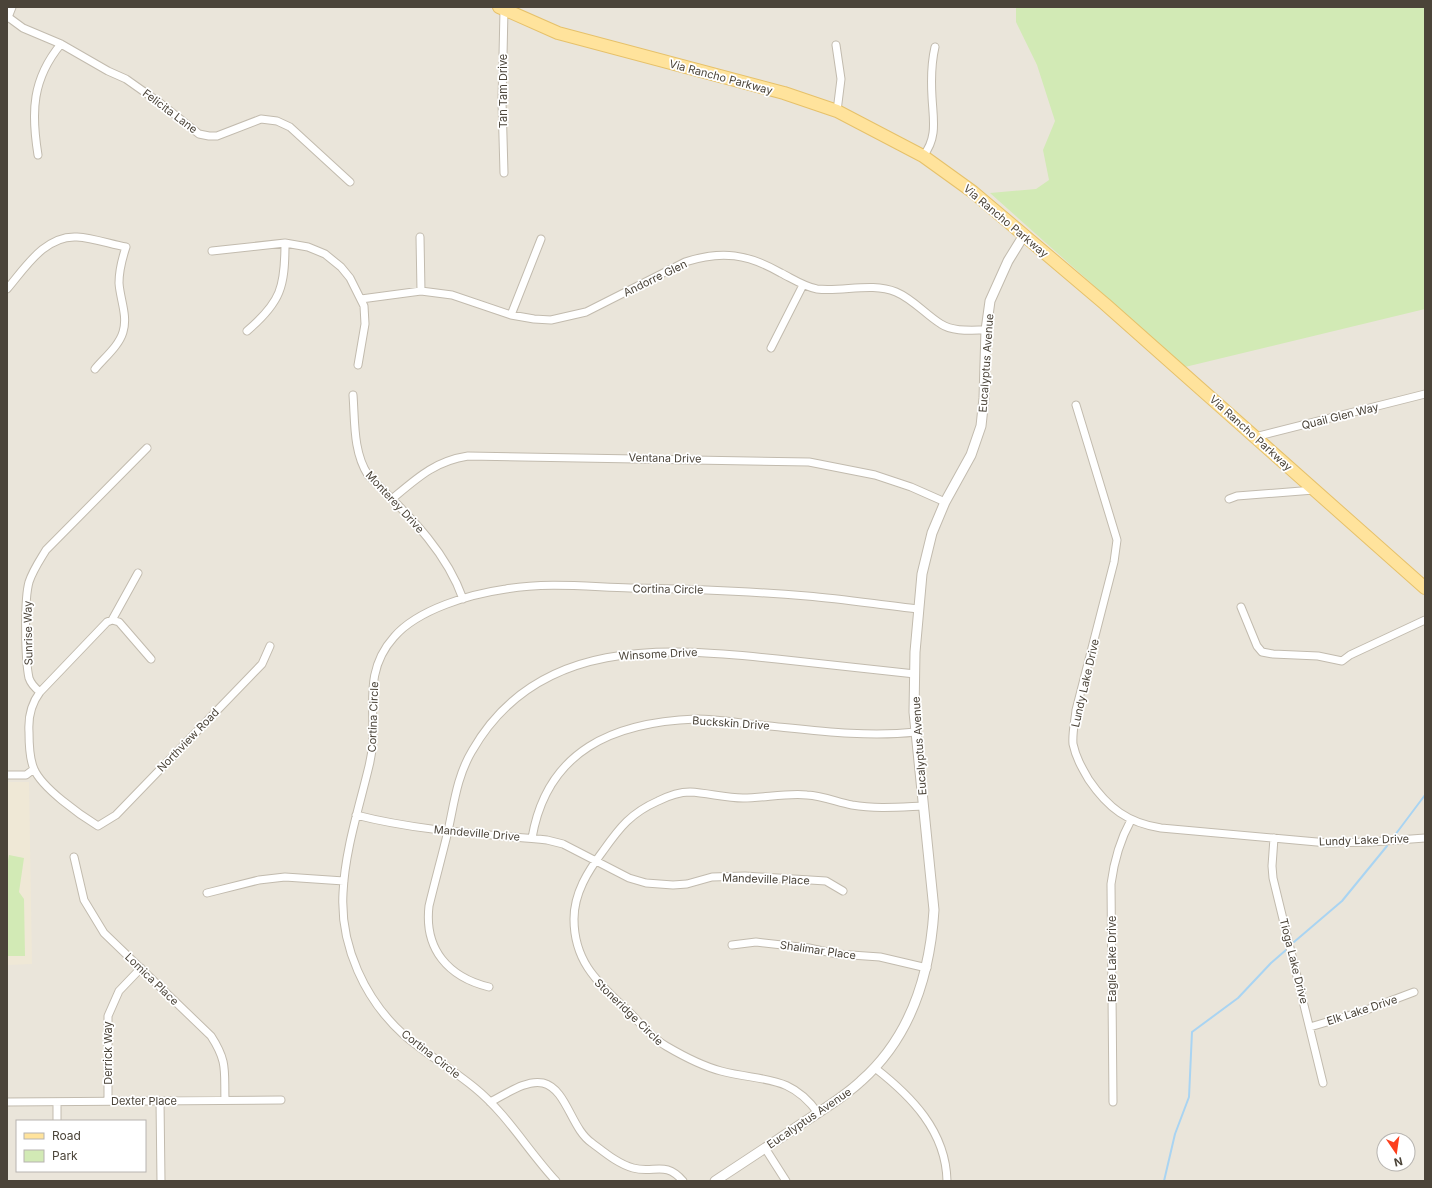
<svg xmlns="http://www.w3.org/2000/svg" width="1432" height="1188" font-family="Inter,sans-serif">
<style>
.residential{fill:#eae5da;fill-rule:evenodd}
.education{fill:#efe8d6}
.green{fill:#d2eab5}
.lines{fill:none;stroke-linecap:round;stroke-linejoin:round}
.stream{stroke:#a9d4f2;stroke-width:2}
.minor-casing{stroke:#c2bbae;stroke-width:9}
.tertiary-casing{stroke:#c2bbae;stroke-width:11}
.primary-casing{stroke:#e6c16a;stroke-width:14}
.minor{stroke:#fff;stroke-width:7}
.tertiary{stroke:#fff;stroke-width:9}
.primary{stroke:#ffe39c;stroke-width:12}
.labels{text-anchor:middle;stroke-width:3.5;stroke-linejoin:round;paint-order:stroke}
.street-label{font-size:11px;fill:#4b4439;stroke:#fff}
</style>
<rect width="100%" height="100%" fill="#f6f3ec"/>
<path class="residential" d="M7,7h1418v1174h-1418zM17,1121h128v50h-128zM1384,1140h24v24h-24z"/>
<path class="education" d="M7,782h22l3,182 -25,1z"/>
<path class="green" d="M1016,7h409v302l-240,58 -195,-174 46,-4 13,-9 -6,-30 12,-29 -18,-56 -21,-43z
M9,855l15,3 -5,34 5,7 1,57h-18v-89z"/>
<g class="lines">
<path class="stream" d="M1395,835l30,-40
M1294,942l48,-41 45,-55
M1164,1181l11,-47 14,-37 3,-65 46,-34 33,-35 15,-13"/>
<g class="minor-casing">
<path id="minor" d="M504,10l-2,91 2,72
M8,17l15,11 38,16 47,27 18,8 34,24 39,31 10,2h8l44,-17 16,2 13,6 60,55
M836,45l5,34 -4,32
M38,155c-7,-43 -6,-76 23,-111
M923,156c15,-18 10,-38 9,-59 -1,-17 -1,-33 3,-50
M420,237l1,54
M212,251l73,-8 23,4 17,7 16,13 9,11 14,28 1,18 -7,41
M7,289c18,-21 38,-54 70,-52 16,1 33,7 49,10 -4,12 -7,23 -7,36 1,16 9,33 4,49 -4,14 -19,26 -28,37
M361,299l60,-8 31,4 59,20 23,4 17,1 35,-8 99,-50c37,-12 63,-8 96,11 12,6 24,14 36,16 26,3 55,-7 79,3 17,7 30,23 45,32 12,8 31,6 45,6
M511,315l30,-76
M247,331c34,-29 38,-44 38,-88
M771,348l32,-63
M353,395c2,26 0,57 15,80 37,37 77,73 95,124
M1076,405l41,135 -3,22 -38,148c-1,11 -4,23 -3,34 3,14 9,24 16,36 19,28 39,43 72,48l167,15 43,-1 54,-4
M1255,437l170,-43
M392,499c25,-21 43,-38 76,-43l341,6 66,13 36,12 34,15
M1229,499l8,-3 77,-6
M1241,607l16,39 5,6 11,2 45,2 24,5 8,-6 75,-35
M112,620l26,-47
M151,659l-32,-37 -7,-2 -5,2 -67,70c-9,12 -12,25 -11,40 0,11 0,26 5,37 8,19 46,46 64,57l18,-11 146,-151 8,-18
M40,692c-5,-4 -9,-8 -11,-14 -4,-19 -5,-78 0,-96 4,-12 11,-22 17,-32l101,-102
M7,775h19l8,-6
M356,815c62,16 127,19 191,25l16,4 66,34 17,5 27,2 14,-1 25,-7 33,-1 81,5 17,10
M532,838c15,-88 82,-116 164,-119 18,0 37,3 54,5 55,5 111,14 166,8
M1274,838l-2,28 1,12 50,205
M74,857l10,43 20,33 107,103c17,26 13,35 14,64
M207,893l52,-13 26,-3 59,4
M732,945l24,-3 53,6 28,6 43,3 47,11
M489,987c-41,-10 -65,-38 -60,-81 6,-25 13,-50 19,-75 6,-27 9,-55 24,-80 65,-114 192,-104 305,-92 46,5 92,10 138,15
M1310,1027l51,-15 53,-20
M875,1068c36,28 71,63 72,113
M108,1101v-85l11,-25 22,-23
M160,1101l1,80
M7,1102l274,-2
M57,1102v19
M490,1102c15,-7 36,-23 53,-19 24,6 28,46 49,60 12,9 26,21 41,25 21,6 32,-8 50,13
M1113,1102l-2,-218c3,-23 9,-44 20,-64
M818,1113c-28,-39 -55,-31 -97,-42 -19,-5 -38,-15 -55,-25 -14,-8 -25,-22 -36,-33 -30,-29 -56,-49 -56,-94 0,-26 14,-48 29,-68 17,-24 28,-38 55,-50 10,-5 21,-9 32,-9 18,1 36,6 53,6 21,0 43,-5 64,-3 16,1 30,7 45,10 24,4 47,2 71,1
M765,1148l21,33
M556,1181c-28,-30 -49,-67 -81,-93 -23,-19 -49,-34 -71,-53 -39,-35 -64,-89 -61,-142 2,-43 16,-85 26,-127 12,-46 -11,-89 25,-129 24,-28 77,-43 112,-48 41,-7 84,-2 124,-1 59,1 118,3 177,8 37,3 74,9 111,13"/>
</g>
<g class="tertiary-casing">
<path id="tertiary" d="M7,17l4,-10
M715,1181c29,-19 58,-38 86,-57 21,-14 42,-26 60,-43 50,-44 69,-107 73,-171l-20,-198 1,-60 7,-78 10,-41 13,-31 26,-47 10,-29 3,-28 2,-68 4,-29 18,-40 16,-26"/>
</g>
<g class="primary-casing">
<path id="primary" d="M499,7l59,26 226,60 53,18 86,45 50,36 132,112 320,284"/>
</g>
<use href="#minor" class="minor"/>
<use href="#tertiary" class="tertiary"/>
<use href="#primary" class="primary"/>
</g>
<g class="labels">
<g class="street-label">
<text transform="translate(721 77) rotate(15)" y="4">Via Rancho Parkway</text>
<text transform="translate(503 91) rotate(-90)" y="4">Tan Tam Drive</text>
<text transform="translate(170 111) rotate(37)" y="4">Felicita Lane</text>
<text transform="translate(1006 221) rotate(40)" y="4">Via Rancho Parkway</text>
<text transform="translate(655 278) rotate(-26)" y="4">Andorre Glen</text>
<text transform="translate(986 363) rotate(-86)" y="4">Eucalyptus Avenue</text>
<text transform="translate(1340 416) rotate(-14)" y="4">Quail Glen Way</text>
<text transform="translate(1251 433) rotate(42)" y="4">Via Rancho Parkway</text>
<text transform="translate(665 458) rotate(1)" y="4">Ventana Drive</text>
<text transform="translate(395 502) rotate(47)" y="4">Monterey Drive</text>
<text transform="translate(668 589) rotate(1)" y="4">Cortina Circle</text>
<text transform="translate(28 633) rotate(-91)" y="4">Sunrise Way</text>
<text transform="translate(658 654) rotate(-3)" y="4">Winsome Drive</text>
<text transform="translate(1085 683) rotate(-77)" y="4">Lundy Lake Drive</text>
<text transform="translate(373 717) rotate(-88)" y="4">Cortina Circle</text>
<text transform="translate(731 723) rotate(4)" y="4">Buckskin Drive</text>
<text transform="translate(188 740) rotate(-46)" y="4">Northview Road</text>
<text transform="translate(919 746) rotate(-94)" y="4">Eucalyptus Avenue</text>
<text transform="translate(477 833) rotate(5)" y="4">Mandeville Drive</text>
<text transform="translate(1364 840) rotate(-2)" y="4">Lundy Lake Drive</text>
<text transform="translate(766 879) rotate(2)" y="4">Mandeville Place</text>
<text transform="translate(818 950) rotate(8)" y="4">Shalimar Place</text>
<text transform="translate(1112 959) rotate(-90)" y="4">Eagle Lake Drive</text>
<text transform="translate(1294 961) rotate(76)" y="4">Tioga Lake Drive</text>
<text transform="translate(152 979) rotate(44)" y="4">Lomica Place</text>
<text transform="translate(1362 1010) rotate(-18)" y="4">Elk Lake Drive</text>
<text transform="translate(629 1012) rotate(44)" y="4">Stoneridge Circle</text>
<text transform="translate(108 1053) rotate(-90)" y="4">Derrick Way</text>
<text transform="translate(431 1054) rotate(38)" y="4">Cortina Circle</text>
<text x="144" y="1105">Dexter Place</text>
<text transform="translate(809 1118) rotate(-34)" y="4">Eucalyptus Avenue</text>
</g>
</g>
<rect width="1432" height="1188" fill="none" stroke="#4b4439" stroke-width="16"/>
<rect x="16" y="1120" width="130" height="52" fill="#ffffff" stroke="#b7b4b0"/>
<rect x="24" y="1133" width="20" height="6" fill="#ffe39c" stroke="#b7b4b0"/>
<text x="52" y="1140" font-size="12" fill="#4b4439">Road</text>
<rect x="24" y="1150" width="20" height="12" fill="#d2eab5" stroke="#b7b4b0"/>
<text x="52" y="1160" font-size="12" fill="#4b4439">Park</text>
<g transform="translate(1396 1152) rotate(167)"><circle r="19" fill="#ffffff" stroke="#b7b4b0"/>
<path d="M0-3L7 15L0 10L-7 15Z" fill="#fc3f1d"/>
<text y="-6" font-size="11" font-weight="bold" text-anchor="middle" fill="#4b4439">N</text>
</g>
</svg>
